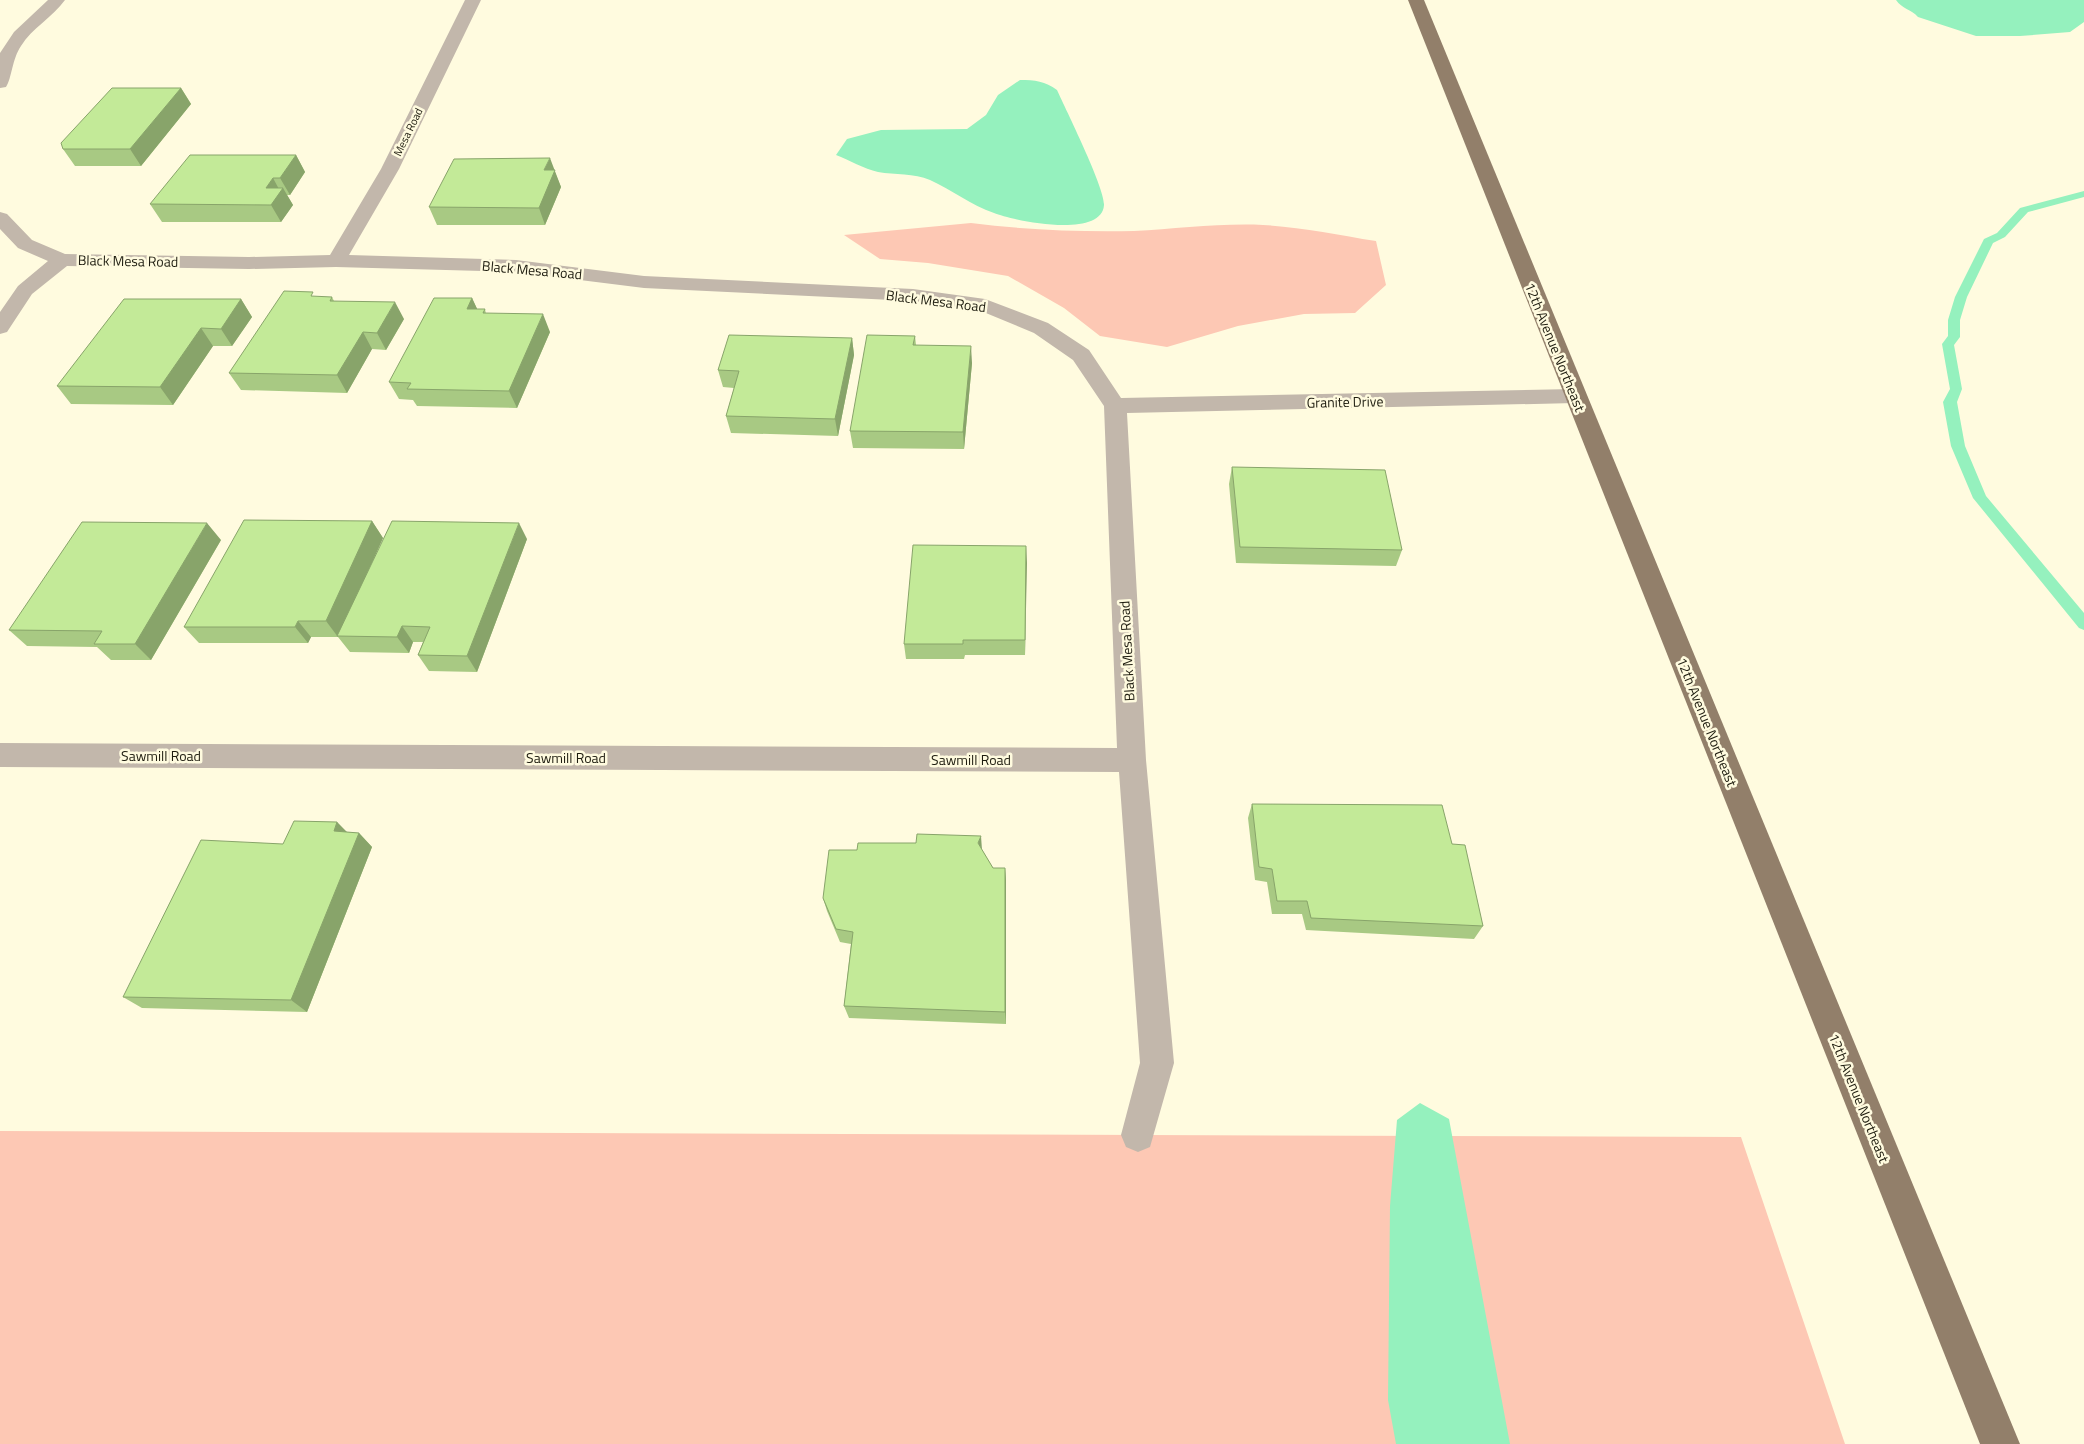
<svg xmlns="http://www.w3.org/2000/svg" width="2084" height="1444" font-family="'Titillium Web',sans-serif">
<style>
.green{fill:#fdc8b4}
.water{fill:#95f1be}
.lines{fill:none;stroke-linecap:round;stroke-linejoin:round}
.stream{fill:#95f1be;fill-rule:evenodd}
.minor{fill:#c2b7ab;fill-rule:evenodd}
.major{fill:#927f6a;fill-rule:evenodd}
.wall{fill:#a8c983}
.shaded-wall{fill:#88a46a}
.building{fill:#c3ea98;stroke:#88a46a}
.labels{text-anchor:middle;stroke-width:5;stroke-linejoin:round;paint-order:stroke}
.far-street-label{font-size:11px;fill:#1e1c0f;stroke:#fffbdf}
.street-label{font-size:14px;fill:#1e1c0f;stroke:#fffbdf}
</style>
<rect width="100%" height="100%" fill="#fffbdf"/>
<path class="green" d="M971,223c55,7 108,9 163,8 43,-2 86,-8 129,-6 37,2 75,10 113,16l10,44 -31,28 -51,1 -66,12 -71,21 -67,-11 -36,-28 -56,-32 -80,-13 -48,-4 -36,-24z
M0,1131l1741,6 104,307h-1845z"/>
<path class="water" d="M1896,0h188v22l-14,10 -50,4h-44l-58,-19c-7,-8 -16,-8 -22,-17z
M1020,80c15,0 25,1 37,10 9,20 48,98 47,115 -2,34 -90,16 -110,8 -23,-8 -42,-23 -64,-33 -16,-7 -35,-5 -52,-8 -14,-3 -29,-12 -42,-17l11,-16 34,-9 86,-1 19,-14 12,-20z
M1420,1103l29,16 61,325h-114l-8,-44 2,-194 7,-86z"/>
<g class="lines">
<path class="stream" d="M2084,191v6l-56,15 -23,25 -12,6 -26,54 -7,23v17l-6,8 8,44 -5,13 8,44 21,50 98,117v17l-5,-2 -106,-130 -22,-52 -8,-44 7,-13 -8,-45 6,-8v-16l7,-23 29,-58 13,-6 23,-25z"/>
<path class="minor" d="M48,0h17c-12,17 -33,28 -44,46 -9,13 -9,32 -15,41l-6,1v-35l14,-21z
M465,0h16l-82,169 -50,86 167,5 128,16 269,13 72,10 63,24 41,27 32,48 454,-9 8,2 3,5 -3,5 -8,2 -448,10 19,347 28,303 -24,84 -12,5 -12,-5 -5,-12 19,-72 -21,-291 -1119,-5v-24l1117,5 -13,-342 -31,-46 -39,-27 -53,-22 -68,-10 -269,-13 -128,-16 -180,-5 -87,2 -182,-3 -35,28 -25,38 -7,2v-22l18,-26 30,-25 -30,-13 -18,-19v-17l7,2 25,26 33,14 184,3 81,-2 51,-86z"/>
<path class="major" d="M1408,0h16l596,1444h-40z"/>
</g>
<path class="wall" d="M181,88l10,16 -50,62h-66l-12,-17z
M296,155l9,17 -15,23h-3l6,10 -12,17h-119l-12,-18z
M554,170l7,17 -16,38h-108l-8,-18z
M332,297l2,4 70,18 -18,31 -14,-1 -25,44 -106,-3 -12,-17z
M472,298l5,11h8l1,5 64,18 -33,76 -100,-2 -4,-6 -14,-1 -10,-17z
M241,299l11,18 -20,29h-19l-40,59 -102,-1 -14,-18z
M915,336l1,9 56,18 -8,86 -111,-1 -3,-17z
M852,338l2,17 -16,81 -107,-3 -5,-17 8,-28 -11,-1 -5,-17z
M1232,467l170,83 -6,16 -160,-3 -7,-79z
M372,521l11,17 -21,47 165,-46 -50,133 -48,-1 -11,-16 5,-13h-10l-4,11 -59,-1 -12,-15h-27l-3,6h-109l-15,-16z
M221,540l-70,120h-40l-14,-13 -70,-1 -18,-16z
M1026,546l-1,109h-60l-1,4h-58l-2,-15z
M1252,804l200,40 31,82 -9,13 -168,-9 -4,-16h-30l-5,-32 -12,-2 -7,-62z
M337,822l9,10 13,1 13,14 -65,165 -165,-4 -19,-11 160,-153z
M982,850l11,18h12l1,13v143l-157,-6 -5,-12 7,-62 -11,-2 -13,-31 -4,-13z"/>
<path class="shaded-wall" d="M181,88l10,16 -50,62 -11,-17z
M296,155l9,17 -15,23 -10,-17z
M550,158l11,29 -16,38 -6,-17 5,-38z
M273,178l7,13 3,-3 10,17 -12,17 -10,-17 -5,-17z
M472,298l8,17 -13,-6z
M241,299l11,18 -20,29 -11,-17z
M395,302l9,17 -18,31 -9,-17z
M543,314l7,18 -33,76 -8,-17z
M201,328l12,18 -40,59 -13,-18z
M363,332l9,17 -25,44 -10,-18z
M852,338l2,17 -16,81 -3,-17z
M971,346l1,17 -8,86 -1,-17z
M372,521l11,17 -44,98h-2l1,1 -12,-16z
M207,523l14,17 -70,120 -16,-16z
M519,523l8,16 -50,133 -10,-16z
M1026,546l1,17 -2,92v-15z
M298,621l13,16 -3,6 -13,-16z
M402,626l11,16 -4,11 -12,-16z
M337,822l14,14 -17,-5z
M359,833l13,14 -65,165 -16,-12z
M981,836l1,14 -4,-7z
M1005,868l1,13v143l-1,-12z"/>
<path class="building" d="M112,88h69l-51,61h-67l-2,-6z
M190,155h106l-16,23h-7l-7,10h17l-12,17 -121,-1z
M550,158l-6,12h11l-16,38 -110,-1 25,-48z
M284,291l29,1 -2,4 21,1 -2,4 65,1 -18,31 -14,-1 -26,43 -108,-2z
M434,298h38l-5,11h18l-2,4 60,1 -34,77 -102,-2 4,-6 -22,-1z
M124,299h117l-20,30 -20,-1 -41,59 -103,-1z
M729,335l123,3 -17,81 -109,-3 13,-45 -21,-1z
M867,335l48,1 -2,9 58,1 -8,86 -113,-1z
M1232,467l153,3 17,80 -162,-3z
M244,520l128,1 -46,100h-28l-3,6h-111z
M392,521l127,2 -52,133 -49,-1 12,-28 -28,-1 -5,11 -60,-1z
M82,522l125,1 -72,121h-41l8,-13 -93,-1z
M913,545l113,1 -1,94h-62v4h-59z
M1252,804l190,1 10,39 13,1 18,81 -172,-8 -4,-17h-30l-5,-32 -13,-2z
M294,821l43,1 -3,9 25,2 -68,167 -168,-3 78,-157 82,4z
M917,834l64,2 -3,7 15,25h12v144l-161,-6 9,-74 -17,-3 -13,-31 6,-48h28l1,-7h58z"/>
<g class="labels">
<g class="far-street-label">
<text transform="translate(408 132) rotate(-64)" y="4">Mesa Road</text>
</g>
<g class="street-label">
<text transform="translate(128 261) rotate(1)" y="5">Black Mesa Road</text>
<text transform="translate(532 270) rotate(5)" y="5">Black Mesa Road</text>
<text transform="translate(936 301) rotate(7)" y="5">Black Mesa Road</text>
<text transform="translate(1555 347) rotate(68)" y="5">12th Avenue Northeast</text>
<text transform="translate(1345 402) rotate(-1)" y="5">Granite Drive</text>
<text transform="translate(1127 651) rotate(-93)" y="5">Black Mesa Road</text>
<text transform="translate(1707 722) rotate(68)" y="5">12th Avenue Northeast</text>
<text x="161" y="761">Sawmill Road</text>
<text x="566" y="763">Sawmill Road</text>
<text x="971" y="765">Sawmill Road</text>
<text transform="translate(1859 1098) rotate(68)" y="5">12th Avenue Northeast</text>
</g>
</g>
</svg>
